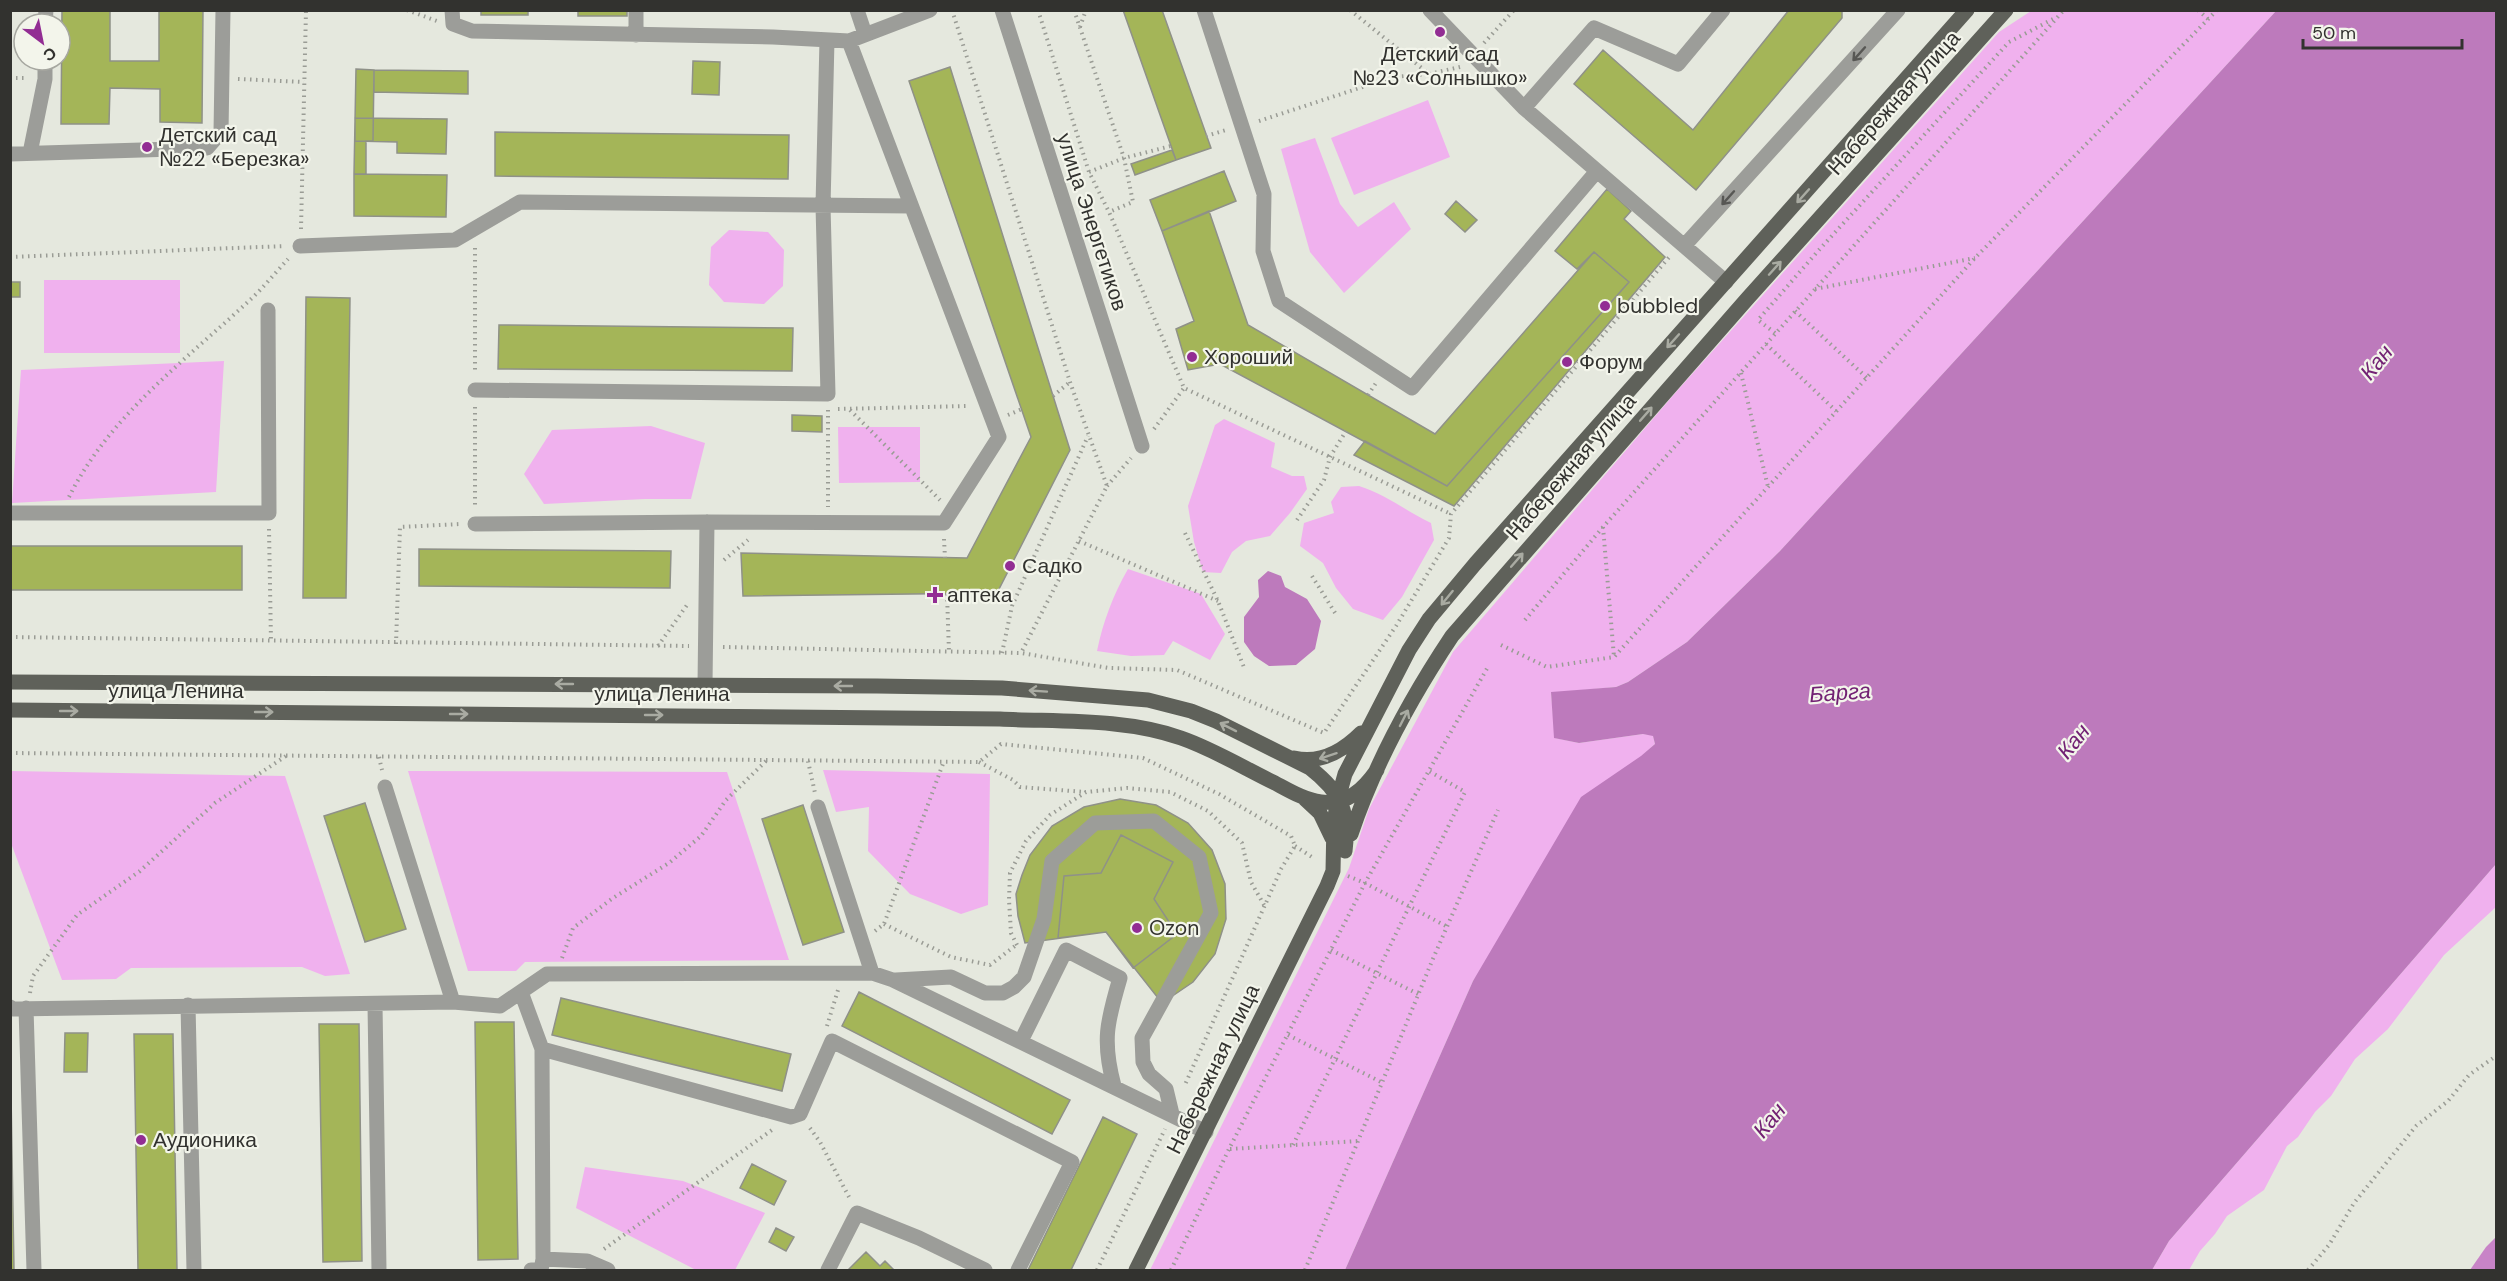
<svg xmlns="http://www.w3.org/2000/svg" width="2507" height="1281" font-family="'DM Sans',sans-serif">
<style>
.green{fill:#f0b1ee}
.forest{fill:#c884c7}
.water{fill:#bd7abc}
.building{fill:#a4b558;stroke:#8f9188;stroke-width:1.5}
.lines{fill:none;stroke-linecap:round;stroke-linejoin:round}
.path{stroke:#9a9c95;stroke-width:4;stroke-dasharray:1.5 4.5;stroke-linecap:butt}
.minor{stroke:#9c9d99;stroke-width:15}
.major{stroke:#5f615a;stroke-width:15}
.oneway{stroke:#575754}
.oneway2{stroke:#a9aba2}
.poi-dot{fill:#922d93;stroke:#f3f5eb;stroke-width:2}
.labels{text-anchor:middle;stroke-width:4.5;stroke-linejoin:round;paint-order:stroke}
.poi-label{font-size:21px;fill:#32322f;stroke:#f3f5eb;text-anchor:start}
.street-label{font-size:21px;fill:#32322f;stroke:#f3f5eb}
.water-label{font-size:22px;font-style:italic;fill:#722173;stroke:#f3f5eb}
</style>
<rect width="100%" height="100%" fill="#e5e8de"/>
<path class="green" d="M2031,11h245l-496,540 -93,91 -59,40 -12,5 -65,6 4,45 24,5 64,-9 10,1 2,9 -13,12 -169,225 -128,289h-195l199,-402 20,-59 84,-157 223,-260 323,-360z
M1428,100l22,57 -96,38 -23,-57z
M1315,138l25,66 18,23 36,-25 17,27 -67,64 -34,-41 -29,-103z
M729,230l39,2 16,18 -1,36 -19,18 -40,-2 -15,-17 2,-38z
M44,280h136v73h-136z
M224,361l-8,131 -204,11 9,-133z
M1224,419l51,24 -4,24 21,9h12l3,13 -17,24 -20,23 -24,5 -14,11 -11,21 -18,-1 -9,-30 -6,-36 27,-81z
M651,426l54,17 -14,56h-46l-101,5 -20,-30 28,-44z
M838,427h82v55l-81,1z
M1359,486c26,8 47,25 72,37l3,17 -32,57 -19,23 -30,-11 -17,-21 -13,-25 -23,-17 4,-23 30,-10 -3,-11 10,-15z
M1128,569l73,25 24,40 -15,26 -37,-19 -9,14 -33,1 -34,-5c6,-29 16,-56 31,-82z
M823,770l167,4 -2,131 -27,9 -51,-20 -42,-43 1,-44 -33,5z
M11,771l274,5 65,198 -25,2 -23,-9 -171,1 -15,11 -54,1 -51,-137z
M408,771l319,1 62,188 -264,2 -9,9h-48z
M2496,864v43l-52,48 -56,74 -33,30 -24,37 -16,16 -17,25 -11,9 -23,44 -37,26 -12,18 -15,17 -11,19h-37l17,-29z
M585,1167l98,14 82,32 -30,57h-39l-120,-62z"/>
<path class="forest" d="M2496,1237v33h-26l16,-23z"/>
<path class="water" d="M2276,11h220v853l-327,377 -17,29h-807l128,-289 108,-184 60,-41 14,-12 -2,-8 -10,-2 -64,9 -25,-5 -3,-46 65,-5 12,-5 59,-40 93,-91z
M1268,571l13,5 4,11 22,12 14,22 -6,28 -19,16 -27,1 -15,-10 -10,-14v-25l15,-20 -1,-17z"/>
<path class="building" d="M62,10h48v51h49v-51h44l-1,113 -42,-1v-33l-50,-1 -1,36h-48z
M481,10h47v5h-47z
M578,10h49v6h-49z
M1123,10h39l49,138 -35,12z
M1789,10h53v8l-146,172 -122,-106 29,-34 90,80z
M693,61l27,1 -1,33 -27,-1z
M950,67l120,383 -73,143 -254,3 -2,-43 226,5 64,-121 -122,-356z
M356,69l18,1 -1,71h-7v33h-12z
M374,70l94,1v23l-94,-2z
M355,118l92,1 -1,35 -49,-1v-11l-42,-1z
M495,132l294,3 -1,44 -293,-3z
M1172,150l4,10 -41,15 -4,-11z
M1224,171l12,30 -74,30 -12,-31z
M354,174l93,1 -1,42 -92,-1z
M1607,189l24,22 -7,8 41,38 -211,249 -100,-51 11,-14 82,45 182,-204 -35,-30 -17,17 -22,-18z
M1456,201l21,19 -12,12 -20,-18z
M1209,211l39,114 187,109 159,-182 35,30 -182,204 -227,-122 -32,6 -12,-41 18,-8 -32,-90z
M10,282h10v15h-10z
M306,297l44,1 -4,300h-43z
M499,325l294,3 -1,43 -294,-2z
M792,415l30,1v16l-30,-1z
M10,546h232v44h-232z
M419,549l252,2 -1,37 -251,-2z
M1120,799l36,6 32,18 24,27 13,34 1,35 -11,35 -22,28 -31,21 -56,-71 -81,11 -7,-27 -2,-22 6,-19 8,-20 22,-29 32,-19z
M365,803l41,126 -41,13 -41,-126z
M803,805l41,127 -41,13 -41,-126z
M1121,835l52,27 -19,37 23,35 -44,34 -27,-36 -48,6 6,-62 37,-3z
M859,992l211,108 -18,34 -210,-108z
M561,998l230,56 -9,37 -230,-56z
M475,1022h39l4,237 -40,1z
M319,1024h40l3,237 -39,1z
M65,1033h23l-1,39h-23z
M134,1034h39l4,236h-39z
M10,1035l4,235h-4z
M1103,1117l34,17 -66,136h-43z
M752,1164l34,17 -12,24 -34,-17z
M776,1228l18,9 -8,14 -17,-9z
M866,1252l14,14 5,-5 9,9h-43l-2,-1z"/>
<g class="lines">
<path class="path" d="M407,10l30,11
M952,10l118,372 37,104 -86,167
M1038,10l51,162 20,40 75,176 267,126
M1074,10l50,148 9,44 -24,10
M1350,10l79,64 31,-7
M2198,10l11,10
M1080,27l6,-17
M1484,43l30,-33
M10,78h18
M238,79l66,3
M1259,121l134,-44 36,-3
M1206,136l20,-6
M1089,172l35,-14 47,-12
M301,229l5,-219
M475,248v125
M10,257l275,-11
M1815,289l160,-31
M1795,311l72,67
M1775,333l-17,-13 60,-69 191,-209 48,-25
M1766,344l70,67
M1741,373l27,114
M1368,395l8,-12
M1053,396l17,-14
M475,407v101
M838,409l130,-3
M828,410v97
M850,410l90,90
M1008,415l14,-6
M1154,429l30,-41
M1107,486l24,-28
M69,497c40,-81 118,-138 182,-198 13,-12 25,-27 37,-40
M1297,520l27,-40 6,-23 16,-26
M1603,527l11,130
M269,529l2,113
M1185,533l33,68 27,69
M944,539l1,19
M1079,541l139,60
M724,560l24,-20
M1312,576l25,40
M947,594l2,58
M1525,620l78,-93 461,-517
M10,637l679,9
M396,644l4,-117 60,-3
M1501,645l46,22 67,-10 361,-399 242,-248
M658,646l29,-41
M723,647l298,6 88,15 68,2 147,63 72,-107 53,-88 2,-24 220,-259
M1002,653l10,-47 76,-170
M10,753l969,9 22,-18 142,14 76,36 72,42 4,10 -14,23 -97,218
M379,757l3,13
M808,761l7,32
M979,762l34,18 7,7 65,5
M1295,846l20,13
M1348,876l17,7 81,43
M884,924l67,33 39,8 25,-19
M875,931l9,-7 60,-163
M1017,945l-6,-12 -2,-33 1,-27 16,-32 24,-26 36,-23 41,-4 43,4 38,19 34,32 9,39 13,23
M1331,950l87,44
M562,958l11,-30 40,-30 56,-35 32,-27 25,-36 40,-39
M30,993l3,-17 44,-61 63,-44 75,-68 71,-47
M827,1026l11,-36
M1288,1035l95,48
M810,1128l10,14 29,55
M1293,1145l172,-353 -36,-21
M1230,1149l129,-8
M604,1249l168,-119
M1097,1270l68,-141
M1171,1270l58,-121 136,-266 124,-218
M1305,1270l127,-309 66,-151
M2308,1270l21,-25 25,-42 62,-77 32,-25 21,-26 27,-19"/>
<path class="minor" d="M452,10l1,14 19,7 301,6 76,4 81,-31
M857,10l8,24
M1002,10l140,436
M1204,10l60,184 -1,57 16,50 133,87 185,-217
M1430,10l94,98 202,174
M45,24l1,-14
M636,35v-25
M1524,108l70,-80 84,36 45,-54
M30,153l15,-74v-19
M10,154l197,-6 14,-16 2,-122
M300,246l155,-6 65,-38 390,4
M1684,246l214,-236
M475,390l353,4 -5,-188 4,-166
M10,513h259l-1,-203
M475,524l232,-2 237,1 55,-86 -150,-396
M705,685l2,-163
M385,787l68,215
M818,807l54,166
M896,980l55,-3 34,16h18l11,-6 10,-10 20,-58 8,-58 43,-38 59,-2 45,36 12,56 -69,125 1,24 6,12 17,15 6,25
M521,992l21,57
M375,1004l4,266
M188,1005l6,265
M10,1007l3,2 440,-7 47,4 47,-32 325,-1 21,7 313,152
M26,1008l8,262
M1021,1041l45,-91 54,28c-13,44 -18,63 -6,108
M531,1270h10l2,-11
M608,1270l-21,-9 -44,-2 -1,-210 249,68 9,-3 32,-73 240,121 -54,108
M828,1270l29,-57 62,25 66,32"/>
<path class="major" d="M10,682l867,4 125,2 146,12 43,11 25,10 94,47c31,24 40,44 35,83
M10,710l990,9c59,3 124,-1 181,19 32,11 63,30 94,45 15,8 30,17 46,19 26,3 42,-12 56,-32
M1294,758c26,6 49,-7 67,-25
M1305,799l15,14 12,25
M1351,834c23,-68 61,-138 101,-198l295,-337 259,-289
M1136,1270l191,-384 6,-15 1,-49 4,-23 7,-25 64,-124 20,-31 46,-55 492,-554"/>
</g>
<defs><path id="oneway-shaft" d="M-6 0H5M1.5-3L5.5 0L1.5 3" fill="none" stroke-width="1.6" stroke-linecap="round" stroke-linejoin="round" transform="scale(1.5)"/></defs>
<g class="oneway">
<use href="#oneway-shaft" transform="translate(1859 54) rotate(132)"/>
<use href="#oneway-shaft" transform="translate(1728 198) rotate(132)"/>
</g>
<g class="oneway2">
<use href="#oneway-shaft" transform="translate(1803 196) rotate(132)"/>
<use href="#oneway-shaft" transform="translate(1775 268) rotate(-48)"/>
<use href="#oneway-shaft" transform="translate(1673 341) rotate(132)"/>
<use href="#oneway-shaft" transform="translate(1646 414) rotate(-49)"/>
<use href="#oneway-shaft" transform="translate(1517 560) rotate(-49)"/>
<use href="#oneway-shaft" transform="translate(1447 598) rotate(129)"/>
<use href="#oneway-shaft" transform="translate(564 684) rotate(-180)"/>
<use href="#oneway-shaft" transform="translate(843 686) rotate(-180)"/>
<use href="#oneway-shaft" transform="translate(1038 691) rotate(-176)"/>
<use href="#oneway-shaft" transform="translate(69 711)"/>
<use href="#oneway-shaft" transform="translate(264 712)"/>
<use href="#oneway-shaft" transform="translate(459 714)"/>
<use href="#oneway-shaft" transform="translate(654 715)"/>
<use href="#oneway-shaft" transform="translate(1404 718) rotate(-63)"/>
<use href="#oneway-shaft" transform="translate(1228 727) rotate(-153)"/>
<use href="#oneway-shaft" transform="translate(1328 756) rotate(162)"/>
</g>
<g class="poi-dot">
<circle cx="1440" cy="32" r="6"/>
<circle cx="147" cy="147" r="6"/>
<circle cx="1605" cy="306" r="6"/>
<circle cx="1192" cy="357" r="6"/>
<circle cx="1567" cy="362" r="6"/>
<circle cx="1010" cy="566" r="6"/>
<path d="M932 586h6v6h6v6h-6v6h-6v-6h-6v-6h6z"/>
<circle cx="1137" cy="928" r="6"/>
<circle cx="141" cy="1140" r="6"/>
</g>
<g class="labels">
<g class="poi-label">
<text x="1440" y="61" text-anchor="middle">Детский сад<tspan x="1440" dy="24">№23 «Солнышко»</tspan></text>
<text x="159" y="142">Детский сад<tspan x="159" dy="24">№22 «Березка»</tspan></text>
<text x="1617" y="313">bubbled</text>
<text x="1204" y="364">Хороший</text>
<text x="1579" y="369">Форум</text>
<text x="1022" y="573">Садко</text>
<text x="947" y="602">аптека</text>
<text x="1149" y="935">Ozon</text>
<text x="153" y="1147">Аудионика</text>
</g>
<g class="street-label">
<text transform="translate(1894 103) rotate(-48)" y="7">Набережная улица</text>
<text transform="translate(1092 222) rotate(72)" y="7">улица Энергетиков</text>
<text transform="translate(1571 467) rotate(-49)" y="7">Набережная улица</text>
<text x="176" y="698">улица Ленина</text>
<text x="662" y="701">улица Ленина</text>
<text transform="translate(1213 1069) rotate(-64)" y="7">Набережная улица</text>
</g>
<g class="water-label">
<text transform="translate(2376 362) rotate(-51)" y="8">Кан</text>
<text transform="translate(1840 692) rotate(-4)" y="8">Барга</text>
<text transform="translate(2073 741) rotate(-51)" y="8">Кан</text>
<text transform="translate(1769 1120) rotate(-51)" y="8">Кан</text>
</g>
</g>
<rect width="2507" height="1281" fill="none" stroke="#32322f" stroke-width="24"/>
<g transform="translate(42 42) rotate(148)"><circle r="28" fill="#f3f5eb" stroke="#a6a7a0" stroke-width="1.5"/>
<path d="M0-4.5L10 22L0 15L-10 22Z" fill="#922d93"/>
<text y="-9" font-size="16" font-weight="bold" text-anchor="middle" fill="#32322f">С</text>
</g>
<path d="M2303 39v9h159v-9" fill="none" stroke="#32322f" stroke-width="3"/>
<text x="2312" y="39" font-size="18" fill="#32322f" stroke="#f3f5eb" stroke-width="4.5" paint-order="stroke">50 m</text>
</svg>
